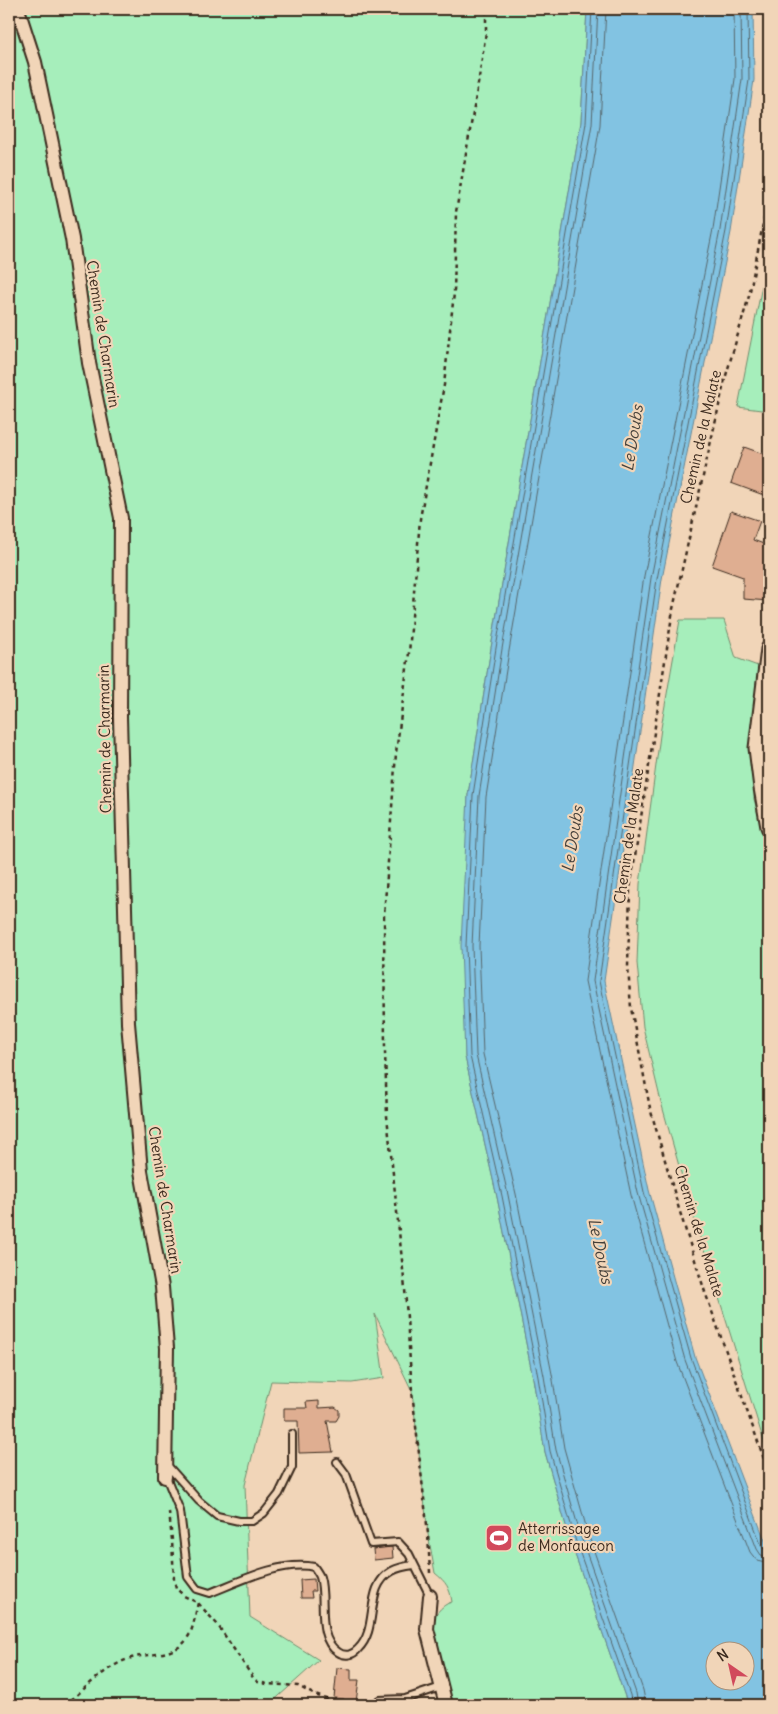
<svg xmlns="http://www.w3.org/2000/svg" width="778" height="1714" font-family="Delius,sans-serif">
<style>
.green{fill:#a6eebb;stroke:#708c6c}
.water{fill:#82c3e2;stroke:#668694;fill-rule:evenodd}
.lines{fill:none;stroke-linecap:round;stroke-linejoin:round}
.shore{stroke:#57676c;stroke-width:1}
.building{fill:#dfae91;stroke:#3b2a1e}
.service-casing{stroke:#3b2a1e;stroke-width:10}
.minor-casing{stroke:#3b2a1e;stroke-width:16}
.tertiary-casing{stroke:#3b2a1e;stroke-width:19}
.path{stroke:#3b2a1e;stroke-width:2.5;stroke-dasharray:4 4;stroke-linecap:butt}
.service{stroke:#f1d5b8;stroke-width:6}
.minor{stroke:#f1d5b8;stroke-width:12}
.tertiary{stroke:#f1d5b8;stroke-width:15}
.labels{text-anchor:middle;stroke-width:4.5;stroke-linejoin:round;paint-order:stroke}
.street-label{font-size:15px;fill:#3b2a1e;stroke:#f1d5b8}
.poi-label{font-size:15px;fill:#3b2a1e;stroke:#f1d5b8;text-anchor:start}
.water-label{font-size:16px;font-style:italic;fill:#46413b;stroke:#f1d5b8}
</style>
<rect width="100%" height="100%" fill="#f1d5b8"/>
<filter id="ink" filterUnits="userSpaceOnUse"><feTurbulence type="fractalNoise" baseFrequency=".02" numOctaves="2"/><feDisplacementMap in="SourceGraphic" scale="10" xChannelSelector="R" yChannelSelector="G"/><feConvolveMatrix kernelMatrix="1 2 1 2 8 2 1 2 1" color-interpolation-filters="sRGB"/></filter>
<g filter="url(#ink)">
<path class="green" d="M9,9h578l-6,113 -90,526 -23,147 -3,262 32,140 36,181 12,74 26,91 57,162h-184l-17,-76c5,-10 14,-25 25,-27 -2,-14 -6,-20 -17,-29l-7,-39 -16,-143 -37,-77 9,64 -32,5 -81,-2 -26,104 5,132 69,43 -50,45h-260z
M769,250v161l-31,-4z
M680,620h44l12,38 30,11 -12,79v51l15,55v604l-79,-253 -29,-103 -18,-75 -6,-64 3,-79 21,-156z"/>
<path class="water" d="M587,9h166l1,71 -23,152 -69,347 -58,402 45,209 46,167 74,194v154h-141l-57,-162 -26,-91 -12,-74 -36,-181 -32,-140 -4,-111 7,-151 23,-147 90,-526zM716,1652h30v30h-30z"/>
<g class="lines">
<path class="shore" d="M592,9l-6,114 -90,525 -23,147 -7,151 4,110 32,140 36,181 12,74 26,91 54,153 2,10
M598,9l-6,115 -90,525 -23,147 -7,150 4,109 32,140 36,181 12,74 26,90 54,153 2,12
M606,9l-6,116 -91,526 -23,146 -7,149 4,108 33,140 36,180 12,74 25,89 54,153 3,15
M734,9l1,70 -22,150 -69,347 -59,405 46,214 46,167 73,190 7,9 12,3
M741,9l1,70 -22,151 -69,348 -58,403 45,212 47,167 72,189 4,6 8,2
M748,9l1,71 -23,151 -69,348 -58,402 45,211 47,166 71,189 3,3 4,1"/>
</g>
<path class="building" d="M744,447l25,9v41l-38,-14z
M731,511l29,10 -7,19 16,6v55l-26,-2v-22l-31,-11z
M319,1401v7l16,-1 4,3v6l-3,5h-9l6,31 -34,1 -1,-32h-14v-13h23l-1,-6z
M392,1547l1,11 -19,2 -1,-11z
M314,1579l1,12h-4l1,7h-11l-1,-18z
M337,1668l14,1v11h8l-3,22 -12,-1v-2l-10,-1z"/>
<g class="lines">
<g class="service-casing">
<path id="service" d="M337,1462l9,12 25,70 27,-2 11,12 21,42
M167,1465l32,36 18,15 22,5h13l12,-8 15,-19 13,-27v-33
M165,1474l15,37 8,66 9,12 13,4c30,-12 72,-33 104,-26 2,3 5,7 6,10 7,22 -5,60 18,75 7,5 15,3 20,-3 22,-21 5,-62 34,-78 7,-4 14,-5 22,-6
M379,1700l26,-1 36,-12"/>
</g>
<g class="minor-casing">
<path id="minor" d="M18,9l17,53 37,177 17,124 32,155 -1,199 8,306 13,148 21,116 5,61 -2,129
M430,1596l-3,33 19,76"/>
</g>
<g class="tertiary-casing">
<path id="tertiary" d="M769,649l-12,99 5,40 7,39"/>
</g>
<path class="path" d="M769,193l-20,103 -24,83 -52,230 -43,280 -2,78 3,41 19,100 29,101 25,80 65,184
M169,1512l3,28 2,40 2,8 8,8 14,7 19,21 37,55 4,3 9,2 31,2 17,9 29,10
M430,1573l-2,-39 -16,-143 -7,-102 -18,-173 -2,-64 -1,-136 12,-163 13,-100 11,-134 24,-134 10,-92 2,-81 23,-134 7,-46v-23
M65,1705c20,-16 39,-37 63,-46 19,-7 49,-1 60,-22 6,-9 7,-23 10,-34"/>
<use href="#service" class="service"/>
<use href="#minor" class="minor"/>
<use href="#tertiary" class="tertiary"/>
</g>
</g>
<defs>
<g id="stadium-square" transform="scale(1.4375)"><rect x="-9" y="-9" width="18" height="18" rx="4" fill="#d1495b" stroke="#f1d5b8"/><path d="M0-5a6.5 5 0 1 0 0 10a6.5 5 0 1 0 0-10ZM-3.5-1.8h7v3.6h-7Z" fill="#fff"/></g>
</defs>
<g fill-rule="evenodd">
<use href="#stadium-square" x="499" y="1538"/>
</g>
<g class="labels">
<g class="street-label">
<text transform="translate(103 334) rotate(81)" y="5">Chemin de Charmarin</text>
<text transform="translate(701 437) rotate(-77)" y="5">Chemin de la Malate</text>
<text transform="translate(105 739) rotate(-91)" y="5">Chemin de Charmarin</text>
<text transform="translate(629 836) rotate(-82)" y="5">Chemin de la Malate</text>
<text transform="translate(165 1200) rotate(81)" y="5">Chemin de Charmarin</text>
<text transform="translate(699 1231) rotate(73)" y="5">Chemin de la Malate</text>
</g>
<g class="poi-label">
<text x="518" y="1534">Atterrissage<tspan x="518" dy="17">de Monfaucon</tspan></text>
</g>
<g class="water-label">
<text transform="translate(632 438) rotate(-81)" y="6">Le Doubs</text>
<text transform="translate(572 839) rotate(-81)" y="6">Le Doubs</text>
<text transform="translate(601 1251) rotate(78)" y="6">Le Doubs</text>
</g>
</g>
<rect width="778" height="1714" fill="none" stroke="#f1d5b8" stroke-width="30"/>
<rect x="15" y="15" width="748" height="1684" fill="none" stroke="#3b2a1e" stroke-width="2" filter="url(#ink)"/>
<g transform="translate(730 1666) rotate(326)"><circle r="24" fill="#f1d5b8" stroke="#a8917a"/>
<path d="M0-4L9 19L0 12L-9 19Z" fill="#d1495b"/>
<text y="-8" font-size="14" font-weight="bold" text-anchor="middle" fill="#3b2a1e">N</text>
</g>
</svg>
